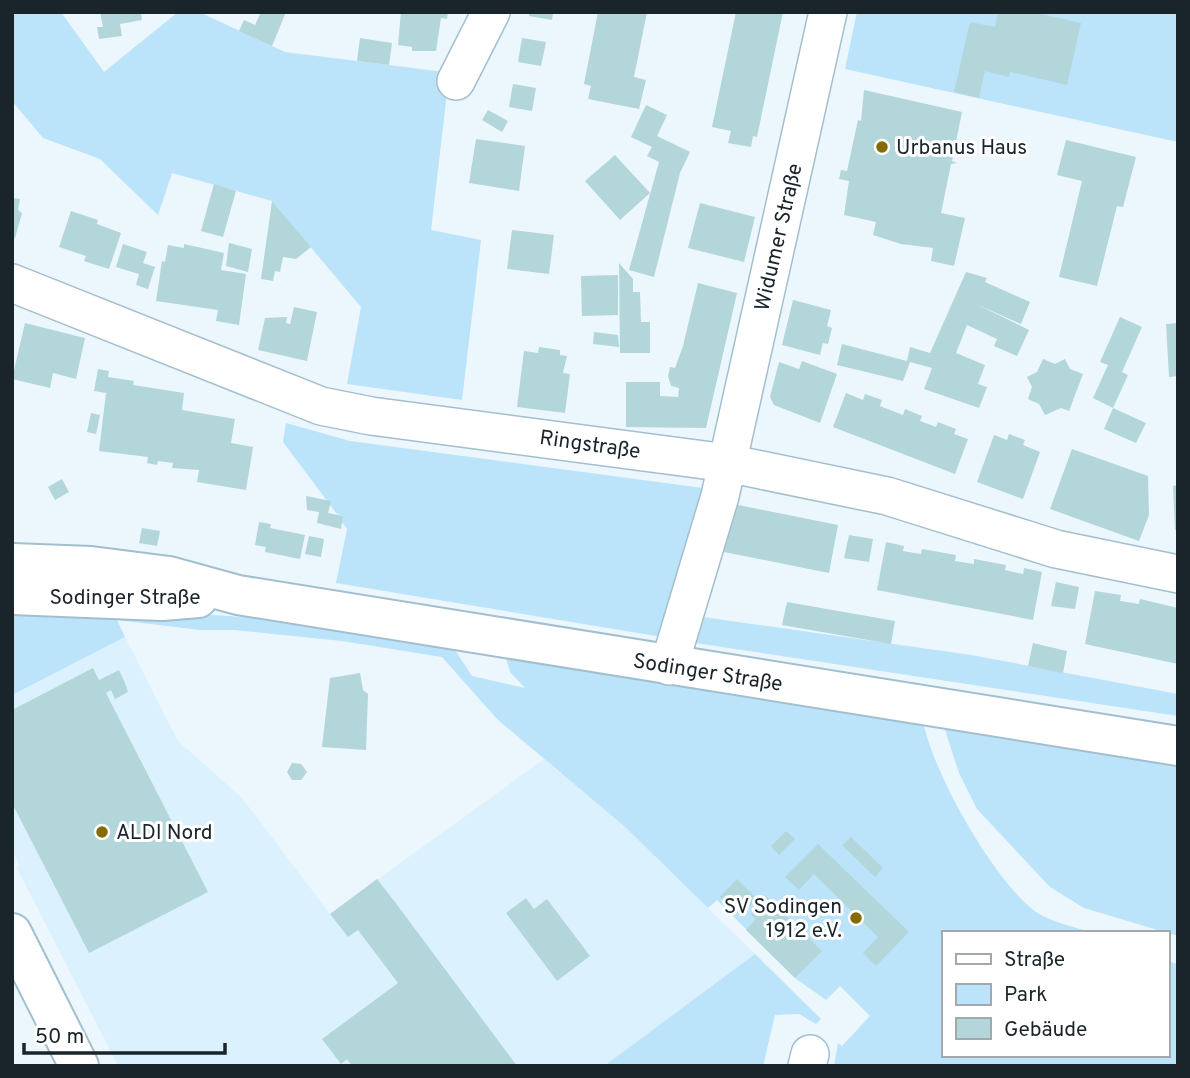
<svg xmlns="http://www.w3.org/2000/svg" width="1190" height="1078" font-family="Overpass,sans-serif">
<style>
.built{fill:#dcf1fe}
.green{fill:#bbe3fa}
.building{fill:#b3d6da}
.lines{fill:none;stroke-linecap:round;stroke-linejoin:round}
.minor-casing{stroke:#a3bfce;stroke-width:40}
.major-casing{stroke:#a3bfce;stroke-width:42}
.minor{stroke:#fff;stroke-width:37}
.major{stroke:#fff;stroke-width:38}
.poi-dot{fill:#846b06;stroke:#fff;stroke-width:2.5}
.labels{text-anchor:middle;stroke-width:6;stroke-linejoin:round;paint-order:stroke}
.poi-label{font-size:21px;fill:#1a252b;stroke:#fff;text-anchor:start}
.street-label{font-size:21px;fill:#1a252b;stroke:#fff}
</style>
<rect width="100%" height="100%" fill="#ebf6fd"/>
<path class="built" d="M125,637l53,104 64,57 88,116 214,-155 80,67 131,128 -151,112h-486l-101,-198 3,-2 -8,-16v-155z"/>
<path class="green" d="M12,12h49l43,60 74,-60h21l86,40 160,20 3,12 -17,146 50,10 -19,160 -115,-16 14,-77 -89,-106 -100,-28 -14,42 -58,-56 -57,-21 -31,-37z
M857,12h321v130l-333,-73z
M286,423l64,18 360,48 -42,149 -332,-55 11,-54 -5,-7 1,-6 -6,-2 -54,-72z
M12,605l132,5 112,8 197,29 19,29 53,12 -15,-16 -5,-17 418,65c8,50 72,163 113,192 15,10 39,15 56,21h-149v122h224v-94l11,3v102h-344l4,-23 4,3 28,-30 -30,-30 -14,14 -31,-22 -78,-78 -9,8 -84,-82 -127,-107 -55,-62 -100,-16 -108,-11h-34l-83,-10 8,17 -113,58z
M696,616l275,39 207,39v22l-489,-74z
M943,724l235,37v175l-94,-28 -34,-21 -73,-78 -18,-36z
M755,954l66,65 -5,5 -17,-10 -24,1 -12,51h-159z"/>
<path class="building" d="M100,12h41l1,8 -22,4 2,12 -23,3 -2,-12h6z
M261,12h25l-14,34 -33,-15 5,-11 11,5z
M401,12h47l-1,7 -6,-1 -5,33h-24v-4l-14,-2z
M530,12h23l-1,8 -23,-4z
M598,12h49l-13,65 12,3 -7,29 -51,-10 3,-13 -7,-2z
M736,12h47l-26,125 -4,-1 -2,11 -23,-4 3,-12 -19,-4z
M998,12h34l49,11 -14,62 -57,-13 -1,5 -24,-6 -6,27 -25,-6 16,-70 25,5z
M360,38l32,5 -3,22 -32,-4z
M522,38l24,4 -5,24 -23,-4z
M513,84l23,4 -4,23 -23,-4z
M864,90l98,22 -10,49 5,2 -6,1 -10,49 24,5 -11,48 -23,-5 2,-13 -32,-4 -28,-9 3,-13 -32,-7 5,-34 -10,-2 2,-9 6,1 11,-51 3,1z
M646,105l21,10 -10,21 33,16 -10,21 -26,104 -25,-7 30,-108 -12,-6 5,-9 -21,-10z
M488,110l20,11 -6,11 -20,-12z
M476,139l49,7 -6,45 -50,-8z
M1066,140l70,17 -13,50 -6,-1 -20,80 -38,-9 23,-96 -25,-6z
M615,155l35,38 -30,27 -35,-39z
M214,184l22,7 -13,46 -22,-6z
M12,198l8,1 -2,11 4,3 -7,25h-3z
M272,201l39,46 -15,12 -13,-2 -3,15 -5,-1 -2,10 -12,-2z
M700,203l55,14 -11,45 -56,-14z
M71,211l27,9 -1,4 24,9 -12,36 -25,-8 2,-5 -27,-9z
M512,230l42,5 -5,39 -42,-5z
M229,243l23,6 -4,23 -22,-6z
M123,244l24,8 -4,11 12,4 -7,22 -12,-4 3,-11 -23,-7z
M184,244l40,9 -3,17 25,4 -7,51 -23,-4 2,-11 -62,-9 6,-40 3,1 3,-17 16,3z
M619,263l14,16v13h7l1,30h9v31h-30z
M966,272l21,6 -2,4 45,20 -9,22 -45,-20 53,26 -12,26 -23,-10 3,-7 -30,-14 -11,28 29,12 -7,19 9,3 -8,21 -55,-19 8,-21 -22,-6 -7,19 -66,-16 5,-21 65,17 3,-14 20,6z
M618,275v40l-36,1 -1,-40z
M698,283l39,10 -31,135 -80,-1v-45h34v14l18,1 1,-9 -8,-2 -3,-10 2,-9 5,1 8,-22z
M793,300l38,10 -4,16 5,2 -4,16 -5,-1 -3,12 -38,-10z
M294,307l23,5 -10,49 -49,-11 7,-32 22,-1 -1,6 4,1z
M1120,317l22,10 -20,45 6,3 -15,33 -20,-10 15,-33 -8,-3z
M25,323l60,15 -9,41 -23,-6 -3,15 -38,-9z
M1178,323v53l-9,1 -3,-53z
M594,332l24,3 1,12 -26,-3z
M539,347l21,3v5l7,1 -4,17 7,1 -5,39 -48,-6 7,-56 14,2z
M1043,359l12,5 10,-5 5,10 13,5 -14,37 -8,-3 -16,7 -6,-11 -11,-5 4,-12 -5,-10 10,-5z
M802,361l35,13 -17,49 -46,-18 -4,-8 9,-35 20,7z
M98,369l11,2 -1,6 26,4 -1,4 51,8 -2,17 53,9 -4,24 22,4 -7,43 -49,-8 2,-12 -27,-2 1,-5 -15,-2 -1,4 -10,-2 1,-6 -49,-6 7,-58 -12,-2z
M846,393l17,7 2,-6 17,6 -2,6 23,9 2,-6 17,7 -2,5 16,6 2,-5 18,7 -2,5 14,5 -13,35 -122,-47z
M1113,408l33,15 -10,20 -32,-14z
M91,413l9,2 -4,19 -9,-2z
M1009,434l16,6 -2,5 17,7 -17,47 -46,-17 17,-47 13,5z
M1072,449l76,27 1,39 -10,26 -89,-32z
M62,479l7,13 -14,8 -7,-13z
M1178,485v45h-3l-2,-44z
M306,496l25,5 -3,12 15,3 -2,13 -24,-6 2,-11 -12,-2z
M733,504l105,21 -9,48 -105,-21z
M259,522l12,2 -1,4 35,7 -5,24 -35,-7 1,-5 -11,-2z
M142,528l18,3 -3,15 -18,-3z
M849,535l24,4 -4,23 -25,-4z
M309,536l15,3 -3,18 -16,-3z
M886,542l18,4 -1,5 18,3 1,-5 34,6 -1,6 19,3v-5l32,6 -1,5 18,4 1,-6 18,4 -9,48 -156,-30z
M1056,582l23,5 -4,22 -24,-3z
M1095,591l26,4 -1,6 19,3 1,-5 38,9v56l-93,-20z
M787,602l108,19 -4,23 -109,-19z
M1033,643l34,8 -4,22 -35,-7z
M93,668l6,12 20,-10 6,13 3,9 -13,7 -4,-9 -5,3 102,199 -119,61 -77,-150v-93z
M360,673l3,17 5,4 -2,56 -44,-3 8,-69z
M292,763l9,1 6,8 -6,8h-9l-5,-8z
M786,831l9,8 -16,16 -8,-9z
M851,837l32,31 -8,9 -33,-32z
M818,844l91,88 -33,34 -13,-13 15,-16 -64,-63 -15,16 -14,-13z
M377,879l18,23 122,164h-165l-5,-7 -6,5 -19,-25 76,-56 -40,-53 -10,7 -18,-23z
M737,879l20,20 -17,17 -20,-19z
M767,897l55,54 -27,27 -49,-48 10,-11 -5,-5z
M526,898l8,11 13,-10 43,57 -33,25 -51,-68z"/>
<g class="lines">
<g class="minor-casing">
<path id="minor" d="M456,81l35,-69
M12,283l309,123 50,10 356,47 160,33 169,53 122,25
M669,666l51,-170 108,-484
M807,1066l3,-12"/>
</g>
<g class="major-casing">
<path id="major" d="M12,563l79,3 78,10 69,19 940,151
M12,595l150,6 36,-3
M12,933l67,133"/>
</g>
<use href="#minor" class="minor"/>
<use href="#major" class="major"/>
</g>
<g class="poi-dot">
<circle cx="882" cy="147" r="7"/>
<circle cx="102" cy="832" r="7"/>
<circle cx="856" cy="918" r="7"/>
</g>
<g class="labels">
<g class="poi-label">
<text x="896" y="154">Urbanus Haus</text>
<text x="116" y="839">ALDI Nord</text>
<text x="842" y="913" text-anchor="end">SV Sodingen<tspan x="842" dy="24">1912 e.V.</tspan></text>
</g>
<g class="street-label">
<text transform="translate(778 237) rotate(-77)" y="7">Widumer Straße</text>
<text transform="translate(590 444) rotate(8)" y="7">Ringstraße</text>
<text x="125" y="604">Sodinger Straße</text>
<text transform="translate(708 672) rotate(9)" y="7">Sodinger Straße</text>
</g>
</g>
<rect width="1190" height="1078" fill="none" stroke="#1a252b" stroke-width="28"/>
<rect x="942" y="931" width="228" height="126" fill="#ffffff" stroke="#a3a8aa" stroke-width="2"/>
<rect x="956" y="954" width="35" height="10" fill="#ffffff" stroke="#a3a8aa" stroke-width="2"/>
<text x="1004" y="966" font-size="21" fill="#1a252b">Straße</text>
<rect x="956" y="984" width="35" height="21" fill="#bbe3fa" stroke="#a3a8aa" stroke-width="2"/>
<text x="1004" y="1001" font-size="21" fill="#1a252b">Park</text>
<rect x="956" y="1018" width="35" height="21" fill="#b3d6da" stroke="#a3a8aa" stroke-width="2"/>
<text x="1004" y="1036" font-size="21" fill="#1a252b">Gebäude</text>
<path d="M24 1043v10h201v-10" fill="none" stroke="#1a252b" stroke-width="3.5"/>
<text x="35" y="1043" font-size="21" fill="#1a252b" stroke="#ffffff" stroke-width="5" paint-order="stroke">50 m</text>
</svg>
